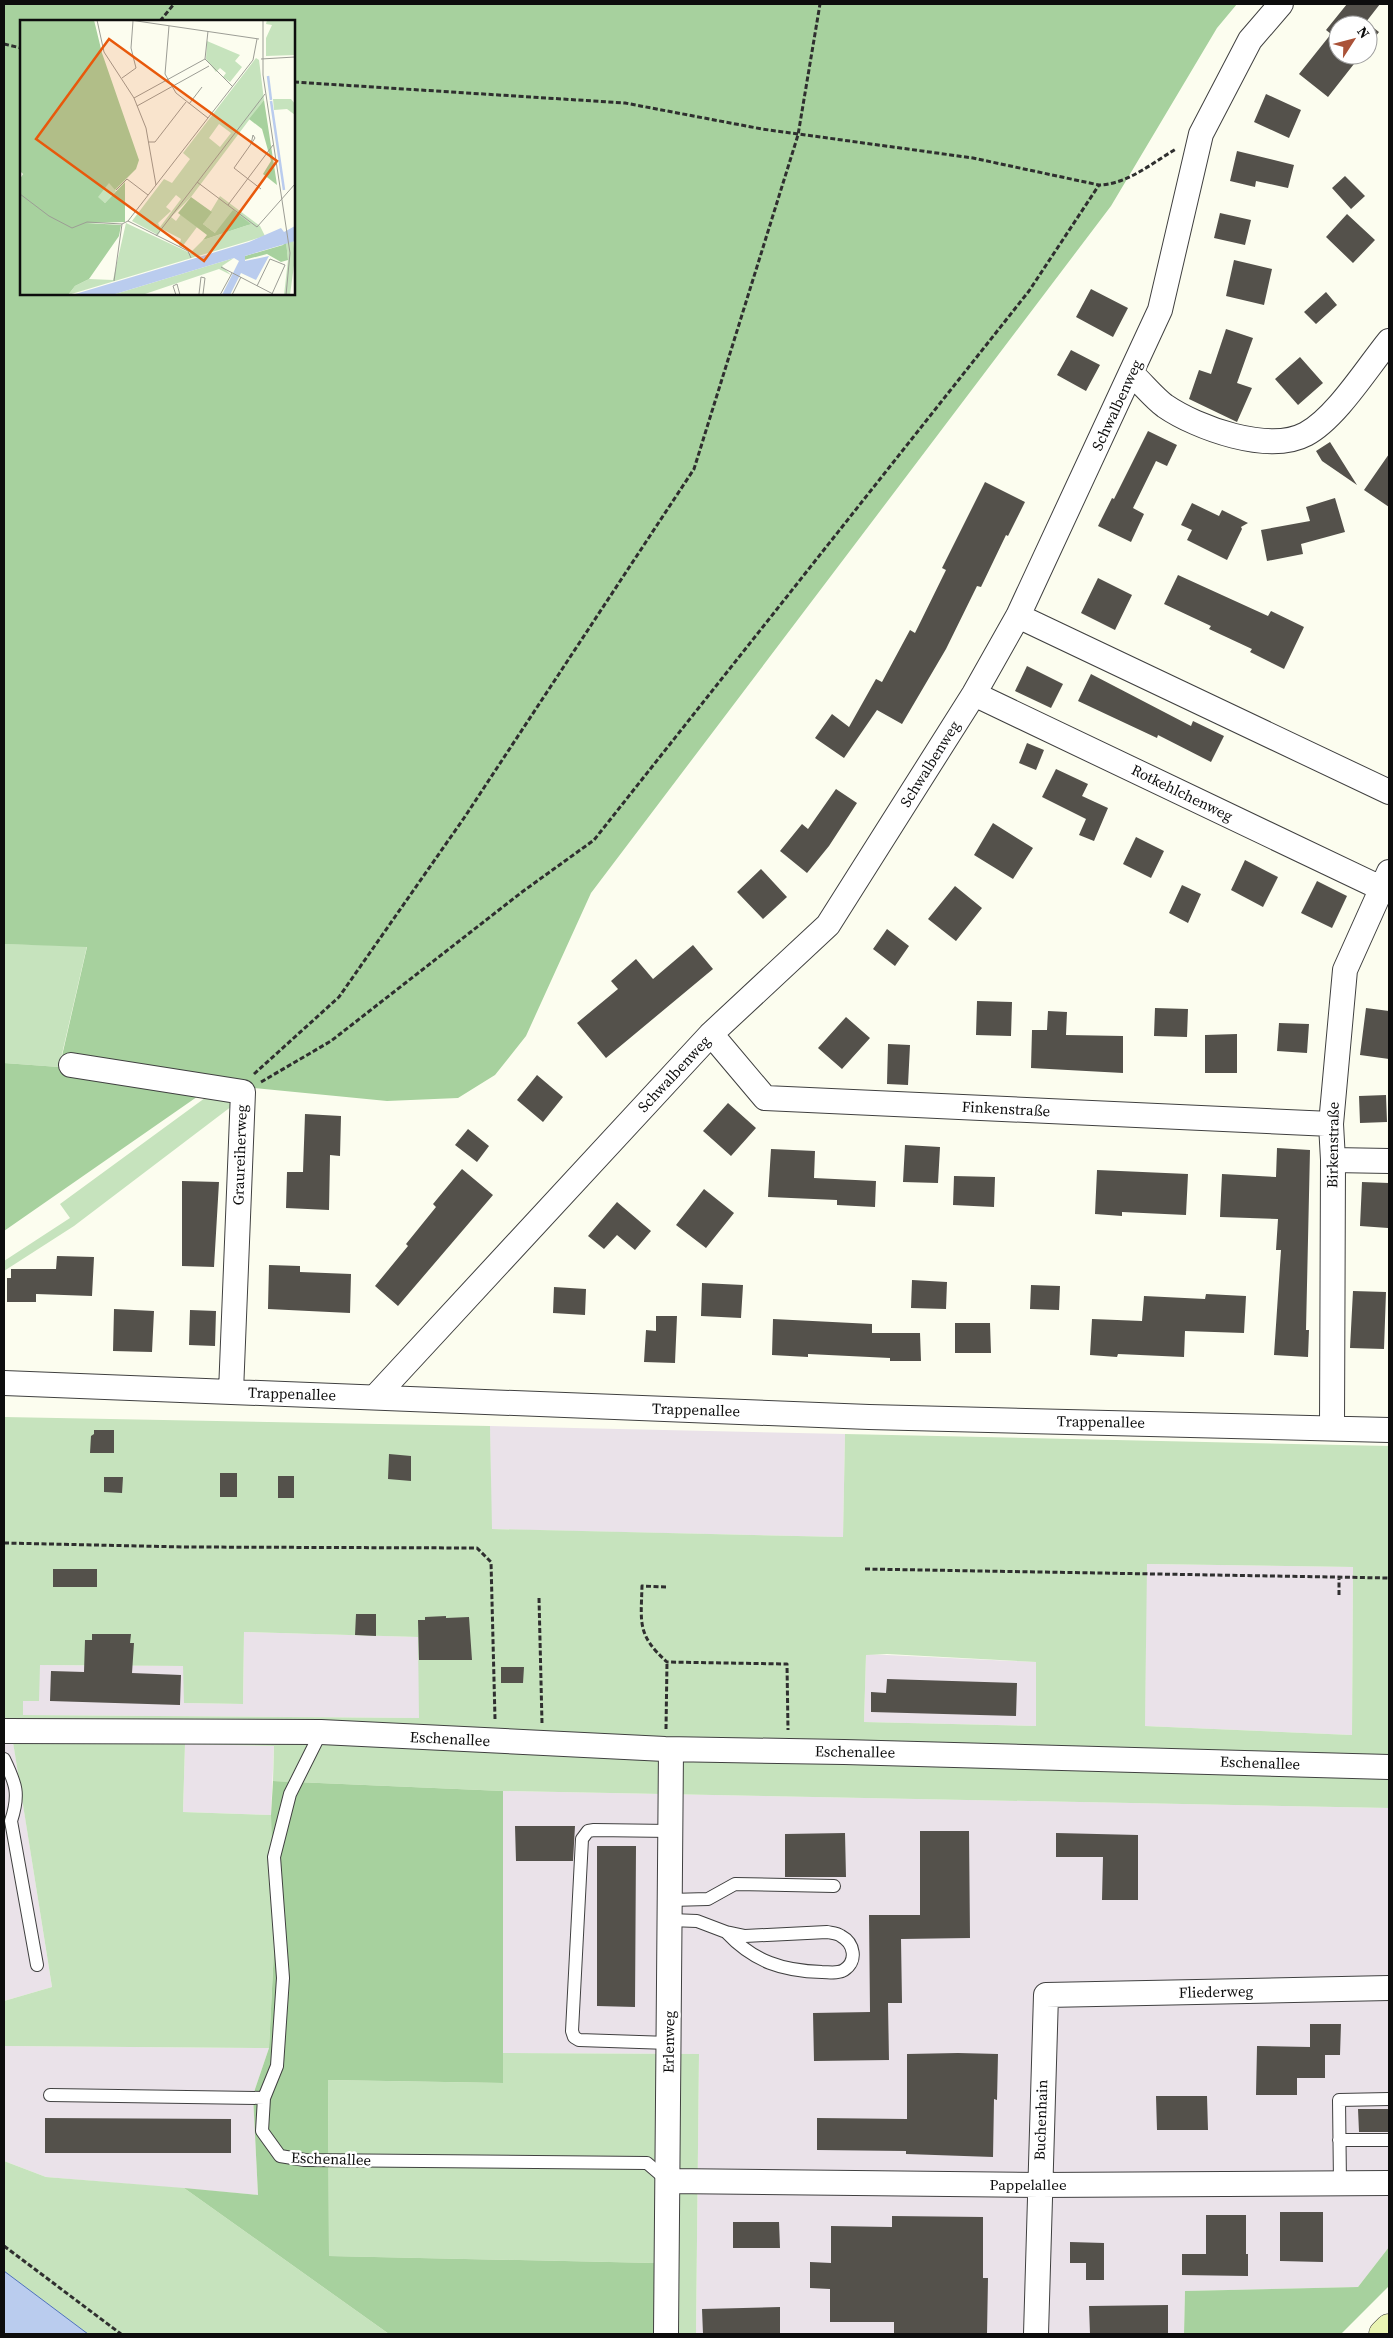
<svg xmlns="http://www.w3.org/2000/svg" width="1393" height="2338" font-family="'Source Serif 4',serif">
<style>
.industrial{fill:#eae2e9}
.green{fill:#c6e3bd;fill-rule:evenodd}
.forest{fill:#a7d19e;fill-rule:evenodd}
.water{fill:#baccee;stroke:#4b6fbb}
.building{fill:#54514b}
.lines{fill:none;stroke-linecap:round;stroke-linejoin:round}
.lane-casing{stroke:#404040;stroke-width:14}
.street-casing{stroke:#404040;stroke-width:26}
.secondary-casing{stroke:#2f2f2f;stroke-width:29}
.path{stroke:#2f2f2f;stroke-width:3;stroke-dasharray:5 2.5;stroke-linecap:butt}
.lane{stroke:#fff;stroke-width:12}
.street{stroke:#fff;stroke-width:24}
.secondary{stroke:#e9f4b2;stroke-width:28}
.labels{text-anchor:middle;stroke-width:5;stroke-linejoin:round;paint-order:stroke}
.street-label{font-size:15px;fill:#0d0d0d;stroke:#fff}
.inset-river{fill:none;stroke:#baccee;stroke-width:2.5}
.inset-road{fill:none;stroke:#9c9d95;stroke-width:1}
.view{fill:#e8590c;fill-opacity:0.15;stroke:#e8590c;stroke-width:2.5}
.inset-edge{fill:none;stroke:#0d0d0d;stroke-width:2.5}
</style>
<rect width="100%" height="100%" fill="#fcfdef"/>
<path class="industrial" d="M490,1426l355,8 -2,103 -352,-8z
M1146,1564l207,3 -1,168 -207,-9z
M244,1632l175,5v81l-396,-3v-14l16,-1v-35l145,1v37l59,1z
M866,1654l170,8v64l-172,-4z
M4,1741h9l39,246 -48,14z
M185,1744l89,2 -3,69 -88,-3z
M503,1791l886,17v439l-31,40 -173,4 -1,43h-488l3,-280 -196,-1z
M4,2046l265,2 -16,47 5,100 -212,-18 -42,-16z"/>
<path class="green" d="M4,944l83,2 -28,121 -55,-4z
M209,1095l27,8 -162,123 -70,45v-10l66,-43 -10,-14z
M4,1417l486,9 2,103 351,8 2,-103 544,12v362l-886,-17 -230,-10 1,-35 -89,-2 -2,68 88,3 3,134 -5,99 -265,-2v-45l48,-14 -39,-245 -9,-1zM1147,1564l206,3 -1,168 -207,-9zM244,1632l174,5 1,81 -396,-3v-14h16l1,-36 143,1 1,37 59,1zM887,1654l149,8v64l-172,-4 2,-67z
M503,2053l196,1 -3,280h-42l1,-71 -326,-7 -1,-176 174,3z
M4,2161l42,16 138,11 205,146h-301l-84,-63z"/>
<path class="forest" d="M4,4h1233l-20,24 -106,178 -520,687 -65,143 -31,39 -37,23 -71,3 -175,-17 -150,-28 25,-109 -83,-3zM21,21h273v273h-273z
M4,1063l55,4 145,25 -200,139z
M273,1781l230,10v292l-175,-3 1,176 326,7 -1,71h-265l-205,-146 74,7 -5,-100 16,-47 5,-99 -3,-134z
M1389,2247v39l-48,48h-157l1,-43 173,-4z"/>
<path class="water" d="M4,2271l84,63h-84z"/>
<path class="building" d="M1347,4h33l-14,18 13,10 -11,14v-21h-30v30h23l-33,42 -29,-23 32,-40 -5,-4z
M1266,94l35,16 -12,28 -35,-16z
M1237,151l57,14 -6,23 -32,-7 -1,6 -25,-6z
M1345,176l20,20 -14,13 -19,-21z
M1220,213l31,7 -6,25 -31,-7z
M1347,214l28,26 -22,23 -27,-26z
M1234,260l38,9 -8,36 -38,-9z
M1091,289l37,19 -15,29 -37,-20z
M1326,292l11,13 -21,19 -12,-12z
M1226,329l27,9 -16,45 15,5 -15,34 -48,-23 10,-29 12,4z
M1071,350l29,15 -14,26 -29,-16z
M1300,357l23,26 -25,22 -23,-26z
M1148,431l29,14 -10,21 -11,-5 -23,47 11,6 -13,28 -33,-16 14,-28 2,1z
M1330,442l27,43 -35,-24 -6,-10z
M1389,454v53l-25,-17z
M985,482l40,20 -17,34 -2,-1 -25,52 -4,-1 -31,63 -44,75 -25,-14 -33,48 -29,-20 17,-24 17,13 27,-48 6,3 28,-52 5,3 31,-63 -4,-2z
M1335,498l10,34 -44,12 2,10 -36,7 -6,-31 49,-9 -4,-14z
M1192,503l27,13 3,-6 26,13 -7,4 1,2 -15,31 -40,-20 5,-10 -11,-5z
M1178,575l90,41 3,-5 33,16 -20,42 -34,-17 2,-3 -43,-20 2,-3 -47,-22z
M1098,578l34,17 -17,35 -34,-17z
M1027,666l36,18 -12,24 -36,-17z
M1091,674l100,52 2,-5 31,15 -13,26 -53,-27 -1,3 -79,-37z
M1027,743l17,7 -8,20 -17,-7z
M1056,769l32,15 -6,12 26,12 -14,33 -15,-6 7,-16 -44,-22z
M836,789l21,14 -28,43 -22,27 -27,-22 22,-27 6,5z
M993,823l40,25 -20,31 -39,-24z
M1136,837l28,14 -13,27 -28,-14z
M1245,860l33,17 -15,30 -32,-17z
M761,869l26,28 -24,22 -26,-27z
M1317,881l30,15 -15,32 -31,-15z
M1182,885l19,9 -13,29 -19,-10z
M955,886l27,22 -26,33 -28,-22z
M887,929l22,17 -14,20 -22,-17z
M693,945l20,24 -107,89 -29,-35 41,-34 -7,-8 25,-22 17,20z
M977,1001l35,1 -1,34 -35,-1z
M1155,1008l33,1 -1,28 -33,-1z
M1366,1008l23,3v48l-29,-4z
M1048,1011l19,1 -1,23 57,1v37l-92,-5 1,-38h15z
M846,1017l24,21 -28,31 -24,-21z
M1279,1023l30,1 -2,29 -30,-2z
M1237,1034v39h-32v-38z
M888,1044l22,1 -2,40 -21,-1z
M537,1075l26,22 -20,25 -26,-22z
M1386,1095l1,27 -27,1 -1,-27z
M728,1103l28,25 -25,28 -28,-25z
M305,1114l36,2 -1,40 -10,-1 -1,55 -43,-2 1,-36h16z
M468,1129l21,17 -12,16 -22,-17z
M905,1145l35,2 -2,36 -35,-1z
M1277,1148l33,2 -4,180h3l-1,27 -34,-2 7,-105h-5l2,-31 -58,-2 2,-43 54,3z
M771,1149l44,2 -1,27 62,3 -1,26 -38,-2v-5l-69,-3z
M462,1169l31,26 -95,111 -23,-20 33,-40 -2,-2 30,-37 -3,-3z
M1097,1170l91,4 -2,41 -64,-3v4l-27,-2z
M954,1176l41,1 -1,30 -41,-2z
M182,1181l37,1 -5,85 -32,-1z
M1362,1182l27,1 -1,45 -28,-2z
M704,1189l30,24 -28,35 -30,-23z
M617,1202l34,29 -16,19 -18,-15 -13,14 -16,-13z
M57,1256l37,1 -2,39 -56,-2v8h-29v-24h4v-9h45z
M269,1265l31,1v6l51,2 -1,39 -82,-4z
M912,1280l35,2 -1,27 -35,-1z
M702,1283l41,2 -2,33 -40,-2z
M1031,1285l29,1 -1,24 -29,-1z
M554,1287l32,2 -1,26 -32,-2z
M1353,1291l33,1 -2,57 -34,-1z
M1206,1294l40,2 -2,37 -59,-2 -1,26 -66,-3 -1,3 -27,-2 2,-36 50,2 2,-25 61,3z
M114,1309l40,2 -2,41 -39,-1z
M190,1310l26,1 -1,35 -26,-1z
M656,1316h21l-2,47 -31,-1 2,-32 10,1z
M773,1319l99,5v9h48l1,28h-31v-3l-82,-4v3l-36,-2z
M955,1323h35l1,30h-36z
M94,1430h20v23h-24l1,-17 3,-2z
M389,1454l22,2v25l-23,-2z
M220,1473h17v24h-17z
M278,1476h16v22h-16z
M104,1477h19l-1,16 -18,-1z
M53,1569h44v18h-44z
M356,1614h20v22l-21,-1z
M446,1616v2l23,-1 3,43h-53l-1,-40h7v-3z
M92,1634h39l-1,9h4l-2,30 49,2 -1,30 -130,-4 1,-30 33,1 1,-32h7z
M501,1667h23l-1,16h-22z
M887,1679l130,4 -1,33 -145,-4v-20l15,1z
M515,1826h60l-2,35h-57z
M920,1831h49l1,107 -69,1 1,64h-14l1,57 -75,1 -1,-48 57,-1 -1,-97h51z
M845,1833l1,44h-61v-43z
M1056,1833l82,2v65h-36l1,-43h-47z
M597,1846h39l-1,161 -38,-1z
M1310,2024h31l-1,31h-15v23h-28v17h-41l1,-49 53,1z
M958,2053l40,1 -1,46 -3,-1 -1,58 -87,-3v-3l-89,-1v-32l90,1v-65z
M1156,2096h51l1,34h-51z
M1358,2109h31v23h-30z
M45,2118l186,1v34h-186z
M1280,2212h43v50l-43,-1z
M1206,2215h40v39h2v22l-66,-1v-21h24z
M892,2216l91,1v61h5l-1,56h-93v-12h-64v-33l-20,-1v-26l21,1v-37l61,1z
M733,2222h46l1,26h-47z
M1070,2242l34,1v37h-18v-17h-16z
M1168,2305v29h-78l-1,-28z
M780,2307v27h-77l-1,-25z"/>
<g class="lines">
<g class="lane-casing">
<path id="lane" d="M321,1732l-31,62 -16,63 9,121 -6,88 -13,32 -2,33 18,25 25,4 342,3 21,18
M4,1759c12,25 16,35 7,62l26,144
M670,1900l38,-1 27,-15 99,2
M670,1920l27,1 29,11 19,4 82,-4c5,1 10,1 14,4 13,7 17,25 3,34 -6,4 -15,2 -22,2 -39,-1 -68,-10 -96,-40
M669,2043l-90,-3 -5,-3 -2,-6 10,-192 6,-8 6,-1 77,1
M50,2095l214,3
M1339,2140h50
M1340,2183l-1,-83 50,-1"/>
</g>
<g class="street-casing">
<path id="street" d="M1132,374c11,10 21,23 33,32 32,22 104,48 141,28 30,-16 61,-66 83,-93
M1018,616l371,176
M974,694l415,198
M711,1034l54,64 566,26
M71,1065l172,27 -12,300
M1333,1160l56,1
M4,1383l865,34 520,13
M376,1396l335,-362 117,-109 146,-231 44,-78 142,-306 41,-176 49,-94 31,-36
M1332,1427l1,-267 -2,-36 14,-154 44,-98
M4,1731l317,1 344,17 179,3 545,15
M668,2181l371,4 350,-2
M666,2334l5,-584
M1036,2334l10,-339 343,-7"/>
</g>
<g class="secondary-casing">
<path id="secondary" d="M1383,2334l6,-6"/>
</g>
<path class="path" d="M160,21l14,-17
M4,44l17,4
M294,82l331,21 137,26 211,29 126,27c29,-1 53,-22 77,-36
M254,1074l85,-77 125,-179 230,-349 104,-334 22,-131
M261,1082l70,-41 191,-149 72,-52 435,-549 70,-106
M4,1543l182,4 291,1 14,14 4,157
M865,1569l524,9
M666,1587l-24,-1c-1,37 -5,49 25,76l120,2 1,66
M1339,1595v-18
M539,1598l3,125
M666,1729l1,-67
M4,2246l117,88"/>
<use href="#lane" class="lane"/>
<use href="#street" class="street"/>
<use href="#secondary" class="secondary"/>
</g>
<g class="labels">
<g class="street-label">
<text transform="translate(1117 405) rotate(-65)" y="5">Schwalbenweg</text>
<text transform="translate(930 764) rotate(-58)" y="5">Schwalbenweg</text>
<text transform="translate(1182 793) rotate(26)" y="5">Rotkehlchenweg</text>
<text transform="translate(674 1074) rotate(-47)" y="5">Schwalbenweg</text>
<text transform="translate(1006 1109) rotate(3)" y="5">Finkenstraße</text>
<text transform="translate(1333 1145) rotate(-89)" y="5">Birkenstraße</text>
<text transform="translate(240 1155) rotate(-88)" y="5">Graureiherweg</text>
<text transform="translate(292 1394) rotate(2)" y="5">Trappenallee</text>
<text transform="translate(696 1410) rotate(2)" y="5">Trappenallee</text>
<text transform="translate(1101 1422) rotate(1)" y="5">Trappenallee</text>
<text transform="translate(450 1739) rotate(3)" y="5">Eschenallee</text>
<text transform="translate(855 1752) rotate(1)" y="5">Eschenallee</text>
<text transform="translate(1260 1763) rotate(2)" y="5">Eschenallee</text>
<text transform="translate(1216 1992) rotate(-1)" y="5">Fliederweg</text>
<text transform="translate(669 2042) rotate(-89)" y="5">Erlenweg</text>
<text transform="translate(1041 2120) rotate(-88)" y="5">Buchenhain</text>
<text transform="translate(331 2159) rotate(2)" y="5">Eschenallee</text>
<text x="1028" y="2190">Pappelallee</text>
</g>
</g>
<g transform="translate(20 20)">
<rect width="275" height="275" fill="#fcfdef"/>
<path d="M247,0h28v35l-29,1v-18l6,-13 -6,-1zM187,21l33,14 -5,6 7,6 -12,15 -7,-5 3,-4 -6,-5 -4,4 -10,-13zM236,38l3,2 5,40 -73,97 -20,20 5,4 5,-7 16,13 -15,20 -3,-1 2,-7 -19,-10 -4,6 -26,-14 32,-42 8,4 18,-24 -7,-6zM199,104l12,9 -11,14 -11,-9zM156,175l5,4 -21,28 -2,-4 13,-12 -5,-4zM253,79h18l4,5v11l-8,-6 -13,1zM89,162l7,9 -11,12 -8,-6zM200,176l40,30 5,10 -197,59 7,-9 14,-7 24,1 13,-57 64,30 13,-13 48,-16 -36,9 -12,-9zM273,219l2,19 -5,37h-6l4,-35 -2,-19zM214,238l-12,8 9,9 -12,-6 -77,26h-30z" fill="#c6e3bd" fill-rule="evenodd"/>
<path d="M0,0h74l8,33 37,107 -3,9 -21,21 -6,-7 -11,14 7,6 20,-21v40l-38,1 34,2 -2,11 -30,43 -14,7 -7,9h-48v-116l3,-5 -3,-3zM244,80l13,85 -14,-11 8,-13 -9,-32 -13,-10zM171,177l21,15 -9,12 12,9 18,-23 18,14 -48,16 4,-5 -29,-22zM266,221l2,19 -7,2 -14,-8 -23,6 1,-4 38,-11z" fill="#a7d19e"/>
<path d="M275,206v15l-50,15v5l24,-5 -13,24 -15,-7 -11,22h-8l17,-34 -5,-3 -122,37h-40l177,-53 32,-14 3,4z" fill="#baccee"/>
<path class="inset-river" d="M248,56l3,24M251,81l13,89"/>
<path class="inset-road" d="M77,0l7,32 30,46 12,30 10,57M110,0l129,19M243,0v55l27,178 -4,42M149,6l-4,48 11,19 32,25M188,11l-3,28 28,28M241,39l34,-2M102,58l14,-10 -5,-20 2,-27M114,78l71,-39M169,84l13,-17M117,86l72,-40M128,122h7l31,-40M231,124l2,-9 2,3 -4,6 -17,24 27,21M177,162l60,45 38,-43M96,170l11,-11 21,16M0,174l29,22 23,12 15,-6 35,2 6,-3 125,-161 4,-21M208,185l45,-60M108,201l60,30 3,7M136,216l109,-142M201,247l52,27M94,261l8,-57M237,266l13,-27 15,6 -13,29M179,274l2,-17 4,1 -2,16M156,275l-3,-9 4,-2 3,11M164,275h25M200,275l12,-22M212,275l9,-18"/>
<path class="view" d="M89,19l168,122 -73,100 -168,-122z"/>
<rect width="275" height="275" class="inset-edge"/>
</g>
<rect width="1393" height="2338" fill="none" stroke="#0d0d0d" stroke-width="10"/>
<g transform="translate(1353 40) rotate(54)"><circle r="24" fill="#ffffff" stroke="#9e9e9e"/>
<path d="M0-4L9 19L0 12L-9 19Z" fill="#aa5238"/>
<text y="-8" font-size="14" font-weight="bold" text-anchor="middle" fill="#0d0d0d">N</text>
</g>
</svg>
